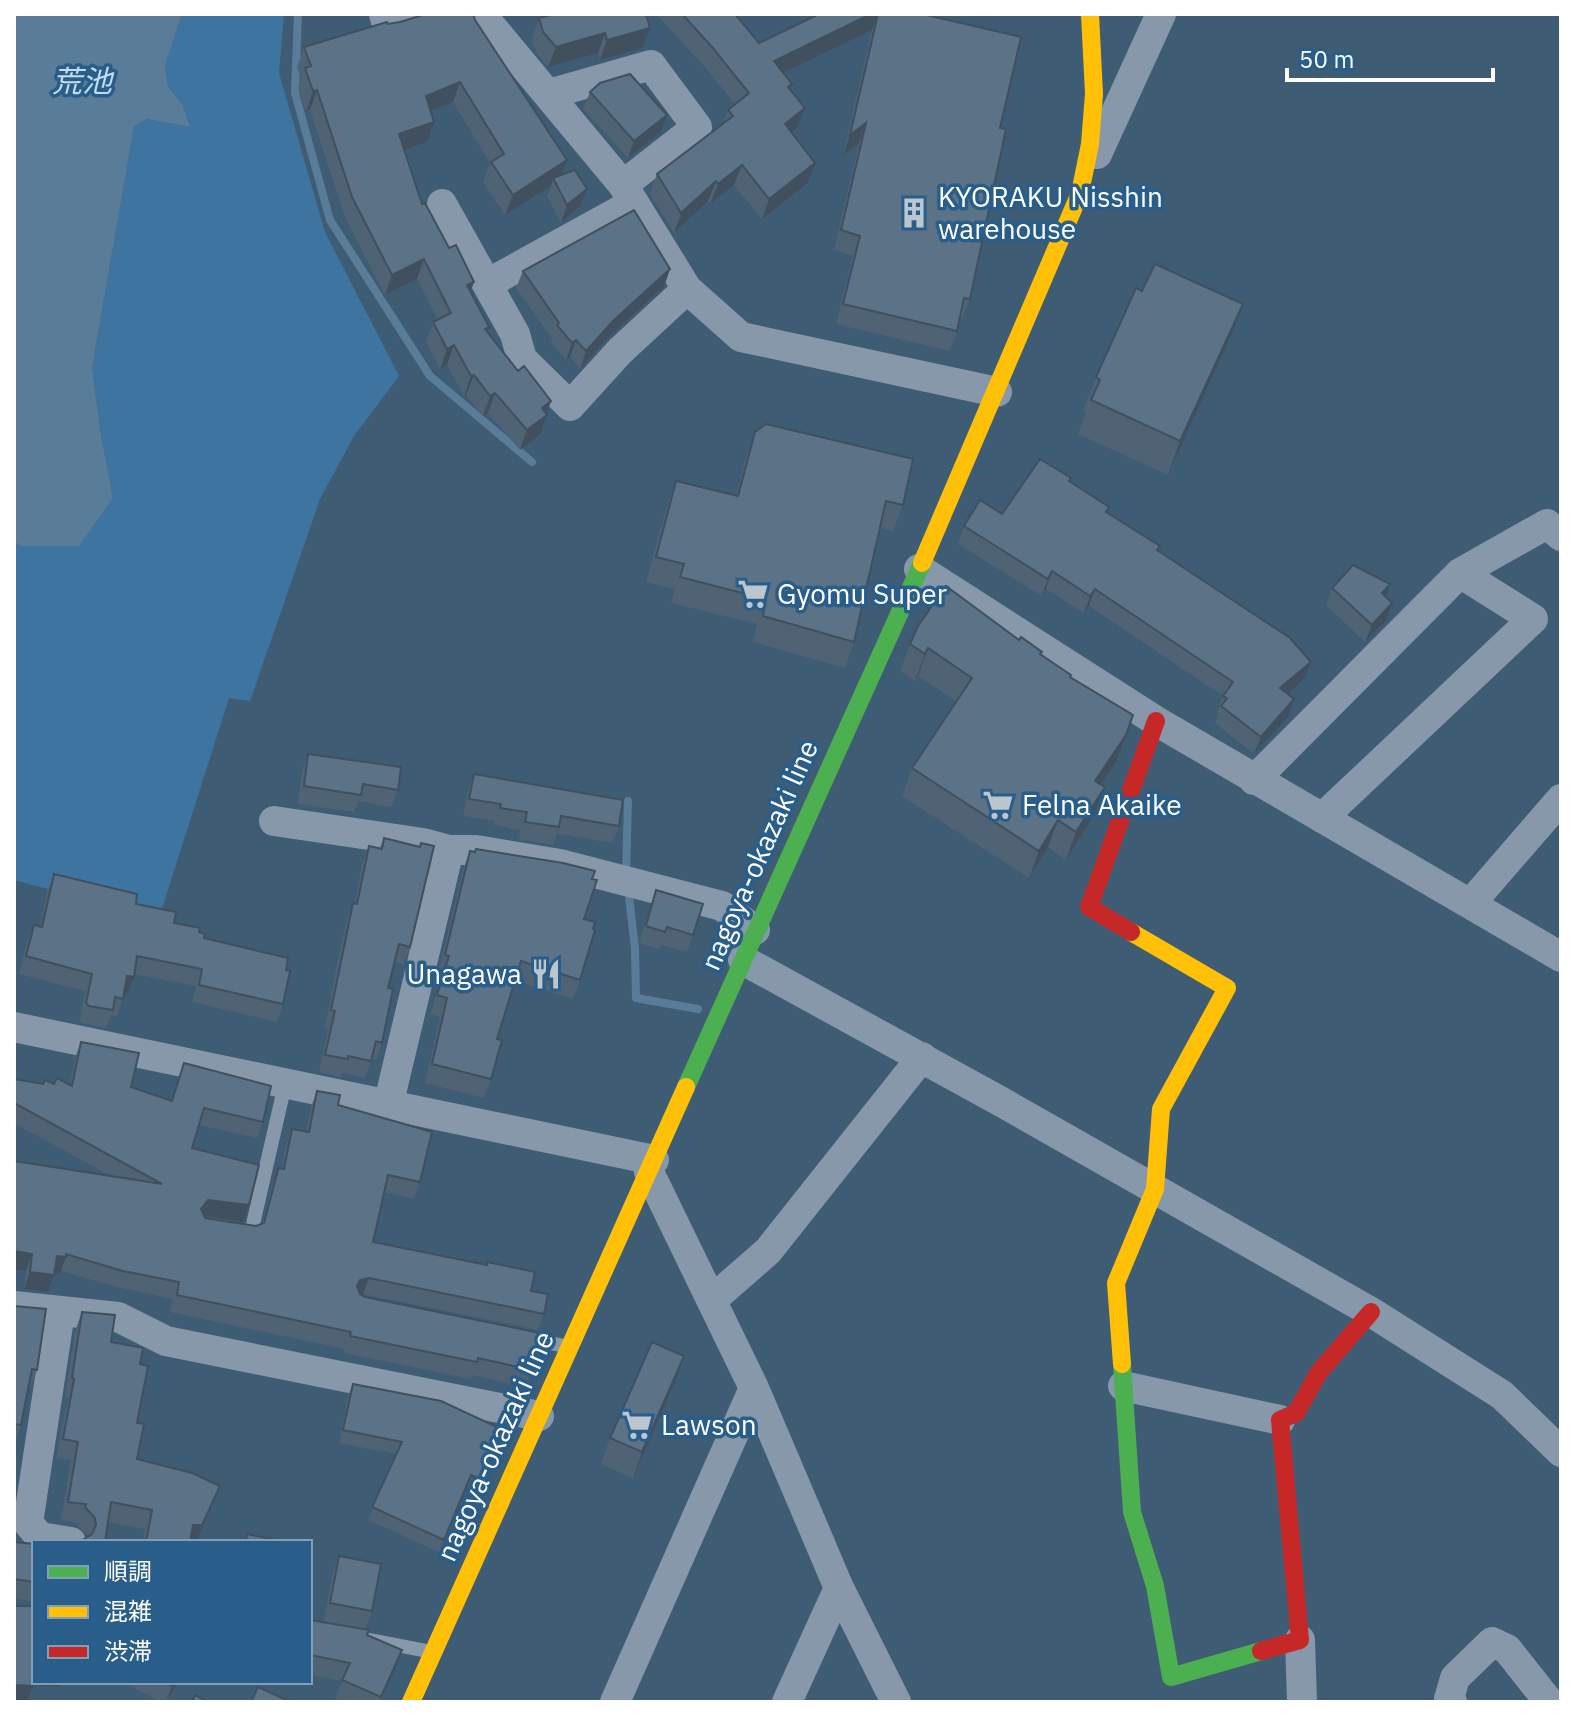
<svg xmlns="http://www.w3.org/2000/svg" width="1575" height="1716" font-family="'IBM Plex Sans','Noto Sans JP',sans-serif">
<style>
.green{fill:#3e74a0}
.water{fill:#597d99}
.lines{fill:none;stroke-linecap:round;stroke-linejoin:round}
.stream{stroke:#597d99;stroke-width:8}
.lane{stroke:#8698a9;stroke-width:14}
.street{stroke:#8698a9;stroke-width:30}
.fast{stroke:#4caf50;stroke-width:18}
.slow{stroke:#ffc107;stroke-width:18}
.jam{stroke:#c62828;stroke-width:18}
.wall{fill:#4f6374}
.shaded-wall{fill:#40505e}
.building{fill:#5c7387;stroke:#40505e;stroke-width:2}
.labels{text-anchor:middle;stroke-width:7;stroke-linejoin:round;paint-order:stroke}
.poi-label{font-size:28px;fill:#fff;stroke:#295e8b;text-anchor:start}
.street-label{font-size:28px;fill:#fff;stroke:#295e8b}
.water-label{font-size:30px;font-style:italic;fill:#c3ddf0;stroke:#295e8b}
</style>
<rect width="100%" height="100%" fill="#3f5c75"/>
<path class="green" d="M182,14h102l-5,59 46,159 74,144 -45,60 -34,63 -70,202 -21,-3 -70,220 -145,-38v-338l8,4 91,-48 -12,-63 -9,-67 42,-243 11,-6 45,8 -7,-22 -15,-19 -3,-22z"/>
<path class="water" d="M14,14h168l-17,51 3,21 15,19 7,22 -44,-8 -12,7 -42,242 9,67 12,63 -34,48h-57l-8,-4z"/>
<g class="lines">
<path class="stream" d="M298,14l-3,79 35,127 100,156 102,86
M626,873l2,-72
M628,888l7,60 1,50 62,11"/>
<path class="lane" d="M241,1232l10,1 35,-153
M519,1337l46,9
M365,1639l62,12"/>
<path class="street" d="M384,14l3,11 36,-11
M481,14l142,171 64,104 54,48 256,55
M549,94l102,-29 46,62 -74,58
M1097,154l64,-140
M442,204l73,130 7,25 48,47 50,-55 67,-62
M487,284l147,-81
M919,569l237,152 405,236
M1460,573l87,-49 14,12
M1254,780l206,-207 73,46 -211,199
M274,821l149,22 26,7h27l84,14 162,42 33,24
M1471,903l90,-104
M743,960l255,140 373,212 131,83 59,57
M14,1027l640,133
M388,1106l61,-256
M649,1172l105,216 85,200 57,114
M712,1300l56,-49 154,-194
M14,1306l104,11 48,24 373,75
M60,1312l-32,211 12,14 31,5
M1123,1386l157,34
M1300,1640l2,62
M615,1702l139,-314
M787,1702l52,-114
M1452,1702l-3,-3 6,-21 37,-36 15,7 42,53"/>
<path class="fast" d="M686,1087l236,-524
M1122,1364l10,148 23,74 16,91 90,-26"/>
<path class="slow" d="M922,563l158,-370 10,-49 4,-50 -4,-80
M1122,1364l-6,-81 39,-94 6,-80 66,-121 -96,-56
M411,1702l275,-615"/>
<path class="jam" d="M1131,932l-42,-25 67,-186
M1261,1651l39,-11 -20,-220 16,-7 23,-41 52,-60"/>
</g>
<path class="wall" d="M555,14l87,34 -42,12 -2,-7 -50,14 -12,-15 -4,-14 7,-20z
M656,14h79l24,29 60,-29h103l78,114 -30,171 -8,20 -2,-1 -3,13 -7,20 -114,-27 17,-68 -19,-6 25,-107 -16,12 29,-125 -89,43 7,16 15,19 -8,20 -5,5 23,30 -7,20 -46,36 -28,-34 -24,19 -2,-3 -34,32 -24,-39 7,-20 65,-49 6,-15 7,-6 -30,-37z
M475,20l92,140 -6,15 26,14 -7,17 -19,17 -14,-27 4,-10 -46,29 -22,-33 7,-19 -37,-61 -22,9 -4,31 -23,8 18,54 49,87 16,41 59,82 -6,21 -20,15 -32,-37 -5,3 -17,-21 -2,1 -17,-31 -7,4 -14,-27 7,-20 5,-2 -21,-41 -32,16 -40,-78 -35,-107 -4,1 -8,-23 3,-9 -4,-12 7,-20 84,-23z
M590,92l77,23 -6,17 -33,26 -45,-49z
M670,269l-6,17 -56,52 -28,31 -10,-12 -4,3 -15,-18 1,-3 -36,-51 7,-17z
M1142,291l101,13 -13,34 -62,137 -90,-41 8,-22 -3,-1 13,-34z
M755,432l148,73 -10,26 -13,-3 -26,114 -9,26 -92,-26 4,-18 -86,-21 4,-14 -29,-7 21,-76 9,-25 60,15 10,-39z
M1071,478l-1,4 37,30 53,34 -2,5 146,128 -17,15 1,23 -34,37 -39,-31 3,-9 -1,-1 6,-17 -134,-90 -5,7 -38,-24 -4,7 -84,-52 6,-18 38,-12z
M1332,588l54,9 6,6 -6,18 -21,21 -39,-37z
M910,644l131,10 30,23 45,85 -15,22 4,3 -10,27 -29,46 -18,-13 -19,31 -127,-82 10,-28 44,-67 -38,-25 -3,5 -15,-10z
M308,754l90,36 -7,17 -33,-6 -4,11 -56,-8 4,-33z
M474,774l145,52 -7,17 -55,-9 -4,11 -34,-6 1,-9 -26,-5v-4l-31,-5 5,-25z
M384,838l26,109 -7,17 -8,-2 -7,26 -6,55 -6,17 -4,-1 -7,19 -22,-5 -2,4 -22,-5 9,-43 -3,-1 12,-64 10,-44 6,-17h2l7,-39 7,-18 11,2z
M470,851l123,28 -9,40 -4,61 -7,19 -58,-19 -18,59 -6,40 -7,19 -59,-15 15,-66 -10,-3 12,-39 -4,-1 25,-104z
M54,874l82,30 38,19 25,9 5,6 82,32 -3,34 -6,18 -85,-20 4,-16 -62,-12 -7,20 -3,-1 -7,23 -6,-1 -5,13 -23,-5 -3,-2 5,-30 -66,-17 8,-32 7,-17 6,1 7,-34z
M656,890l37,45 -6,17 -26,-7 -2,4 -20,-6z
M81,1042l50,45 40,14 13,-38 79,59 -6,16 -58,-13 -7,23 51,74 -38,-4 51,8 6,-2 10,-37 7,-19h3l4,-22 6,-17 14,3 5,-25 6,-16 21,14 82,77 -6,17 -30,-7 -11,50 158,49 13,23 -6,16 -175,-36 -2,1 171,75 -6,17 -54,-12 -1,4 -127,-26 1,-4 -175,-37 3,-13 -56,-12 -56,-16 -1,3 -5,-1 -7,19 -24,-3 2,-18 -12,-2v-108l97,15 -97,-53v-44l29,5 27,1 5,-27z
M14,1306l23,64 -7,18 -1,-1 -8,38 -6,17h-1z
M82,1312l29,30 29,22 -3,95 83,27 -24,56h-53l2,-13 -37,-7 -3,20 -17,-6 -10,-10 1,-3 -18,-3 10,-60 -15,-2 12,-60 -3,-1 10,-66z
M675,1382l-42,96 -32,-14 9,-26z
M353,1384l146,44 -10,25v15l-12,24 -11,-5 -27,65 -71,-32 29,-66 -58,-11 9,-47z
M14,1542l20,2v58l-20,-4z
M339,1556l33,55 -7,18 -41,-8 9,-48z
M310,1620l57,15 35,15 -21,52h-38l-8,-4 7,-17 -32,-6z
M125,1682h54l-12,20h-7z"/>
<path class="shaded-wall" d="M871,14h7l-6,16 -106,51 8,-20z
M650,28l-8,20 -42,12 7,-20z
M605,33l-7,20 -50,14 8,-20z
M460,82l-7,20 -35,14 8,-20z
M317,90l-7,20 -4,1 7,-20z
M805,108l-8,20 -20,16 8,-20z
M667,115l-6,17 -33,26 6,-17z
M434,122l-7,20 -36,12 8,-20z
M866,123l-7,20 -16,12 7,-20z
M567,160l-7,20 -7,-2 -2,8 -46,29 8,-20z
M815,163l-7,20 -46,36 7,-20z
M742,165l-8,20 -24,19 8,-20z
M716,181l-8,20 -34,32 7,-20z
M587,189l-7,17 -19,17 6,-18z
M424,259l-7,20 -32,16 7,-20z
M670,269l-6,17 -56,52 -28,31 6,-18 28,-31z
M474,282l-7,20v-17z
M1243,304l-13,34 -62,137 12,-34z
M576,340l-6,17 -4,3 6,-17z
M454,345l-7,20 -7,4 7,-20z
M474,375l-8,20 -2,1 7,-20z
M495,393l-7,20 -5,3 7,-20z
M551,401l-11,34 -20,15 7,-20 15,-22z
M1052,571l-6,18 -4,7 6,-17z
M1390,584l-6,17 -2,-8z
M1095,589l-6,17 -5,7 6,-17z
M1392,603l-6,18 -21,21 7,-17z
M928,648l-10,28 -3,5 10,-27z
M1311,662l-7,17 -30,27 6,-18z
M1294,699l-6,18 -34,37 7,-17z
M1126,735l-10,27 -31,46 10,-27z
M1105,787l-10,27 -29,46 10,-28z
M1058,820l-10,27 -19,31 10,-27z
M127,976l7,1 -7,17 -6,-1z
M208,1200l41,5 -6,17 -41,-6 -1,-7z
M14,1251l18,3 -6,17 -12,-2z
M57,1256l9,1 -6,17 -9,-1z
M30,1272l24,3 -6,17 -24,-3z
M369,1278l-6,16 -9,3 -3,6 9,-23z
M684,1356l-9,26 -42,96 9,-26z
M220,1486l-24,56h-10l7,-17z
M402,1650l-7,19 -15,33 1,-5z
M34,1666v16h28l-2,5 -33,-2z
M175,1682h4l-13,20 6,-16z
M14,1685l19,1 -6,16h-13z"/>
<path class="building" d="M426,14h47l2,6 92,140 -54,35 -22,-33 13,-8 -44,-72 -34,14 8,26 -35,12 23,70 3,-1 24,45 7,-3 18,37 -7,3 22,42 -4,2 33,42 6,-5 27,35 -9,7 5,7 -20,15 -32,-37 -5,3 -16,-21 -3,1 -17,-31 -7,4 -14,-27 18,-9 -27,-54 -32,16 -40,-78 -35,-107 -4,1 -8,-23 6,-2 -7,-19 83,-25 1,2 12,-2z
M555,14h91l4,14 -43,12 -2,-7 -49,14 -13,-15 -4,-14z
M682,14h53l24,29 60,-29h52l-97,47 18,23 -4,3 17,21 -20,16 30,39 -46,36 -27,-34 -24,19 -2,-3 -35,32 -24,-39 76,-58 -5,-6 21,-17 -37,-46z
M878,14h44l99,23 -21,91 6,1 -36,170 -6,-1 -7,33 -114,-27 17,-68 -19,-6 25,-107 -16,12z
M630,74l37,41 -33,26 -44,-49 10,-9z
M575,170l12,19 -20,16 -14,-27z
M634,210l36,59 -56,51 -28,31 -10,-11 -4,3 -15,-18 2,-2 -36,-52z
M1155,264l88,40 -63,137 -89,-41 9,-20 -4,-3 40,-89 6,3z
M766,424l147,35 -10,46 -17,-4 -32,141 -91,-26 3,-17 -86,-22 4,-13 -28,-7 20,-76 62,15 17,-64z
M1040,459l31,19 -2,3 40,26 -3,5 54,34 -3,4 133,88 21,24 -31,26 14,11 -33,38 -40,-31 6,-8 -4,-2 10,-14 -138,-93 -5,7 -38,-25 -4,8 -84,-53 16,-26 22,14z
M1353,565l37,19 -8,9 10,10 -20,22 -40,-37z
M946,586l73,54 2,-3 21,15 -2,2 31,21 -1,2 63,38 -7,20 -31,46 10,6 -29,45 -18,-12 -19,31 -127,-83 60,-90 -44,-30 -3,6 -15,-10 8,-18z
M308,754l93,13 -3,23 -35,-6 -2,11 -57,-9z
M474,774l149,26 -4,26 -58,-10 -2,11 -34,-5 2,-10 -27,-4 1,-4 -32,-5z
M384,838l36,9 1,-4 13,3 -24,101 -11,-3 -11,44 5,1 -11,54 -6,-2 -5,20 -23,-5v3l-23,-4 10,-44 -4,-1 13,-63 9,-44 4,1 12,-58 13,3z
M476,849l87,14 32,8 -3,8 5,1 -13,39 11,3 -2,7 2,1 -15,50 -59,-19 -24,78 5,1 -11,39 -59,-15 15,-66 -10,-3 12,-39 -4,-1 25,-104 5,1z
M54,874l83,20 -1,10 40,8 -2,11 26,5 -1,4 6,2 -1,4 84,20 -2,12 4,1 -7,33 -84,-19 3,-16 -65,-13 -3,21 -7,-1 -4,23 -8,-2 -2,13 -24,-4 -3,-3 6,-29 -66,-18 8,-31 8,2z
M656,890l47,14 -10,31 -26,-8 -2,5 -19,-6z
M81,1042l58,11 -8,34 41,14 12,-38 87,23 -8,36 -59,-14 -12,40 67,17 -10,40 -41,-5 -7,9 4,9 51,8 8,-3 14,-53 1,-2 5,1 8,-40 17,3 8,-41 23,4 -2,10 94,27 -12,50 -32,-7 -15,67 114,23v-3l48,10 -4,19 17,3 -4,20 -175,-36 -9,2 -3,6 3,8 5,3 175,36 -8,37 -54,-12 -1,4 -127,-26 1,-4 -174,-37 2,-13 -56,-11 -57,-17v3l-9,-1 -3,19 -24,-3 2,-18 -18,-3v-90l148,23 -148,-81v-24l29,5 2,-4 9,4 3,-6 15,8z
M14,1306l32,3 -9,61 -5,-1 -11,56 -7,-1z
M82,1312l33,3 -4,27 32,6 -3,16 8,2 -11,57 7,1 -7,35 55,14 28,13 -18,39h-9l-3,17h-44l6,-32 -41,-8 -6,40h-26l13,-8 4,-9 -1,-7 -10,-11 1,-3 -18,-2 10,-60 -15,-3 11,-60 -2,-1z
M652,1342l32,14 -42,96 -32,-14z
M353,1384l88,17 58,27 -11,25 5,3 -11,24 -11,-5 -27,65 -72,-33 30,-65 -59,-12z
M247,1534l38,8h-39z
M14,1542l20,2v38l-20,-3z
M339,1556l42,8 -9,47 -42,-8z
M14,1606h20l-1,80 -19,-1z
M310,1620l59,10 -2,5 35,15 -21,47 -39,-17 8,-17 -40,-8z
M164,1682h11l-3,4z
M258,1687l33,15h-40z
M195,1695l13,7h-16z"/>
<defs>
<g id="building-bare" transform="scale(2.4)"><path d="M-4-6H4V6H1V3H-1V6H-4ZM-2.5-4.3h1.7v1.8h-1.7ZM.8-4.3h1.7v1.8H.8ZM-2.5-1h1.7V.8h-1.7ZM.8-1h1.7V.8H.8Z" fill="#bcc6cf" stroke="#295e8b" stroke-width="2.5" paint-order="stroke"/></g>
<g id="supermarket-bare" transform="scale(2.4)"><path d="M-6-5.5h2.5l.6 2H6L4.5 2H-2.5L-4.4-4H-6ZM-1.5 3.2a1.3 1.3 0 1 0 .1 0ZM3 3.2a1.3 1.3 0 1 0 .1 0Z" fill="#bcc6cf" stroke="#295e8b" stroke-width="2.5" paint-order="stroke"/></g>
<g id="restaurant-bare" transform="scale(2.4)"><path d="M-5-6h1v4h1v-4h1v4h1v-4h1v5L-1.5 .5V6h-2V.5L-5-1ZM5-6V6H3V1.5H1.5Q1.5-4 5-6Z" fill="#bcc6cf" stroke="#295e8b" stroke-width="2.5" paint-order="stroke"/></g>
</defs>
<g fill-rule="evenodd">
<use href="#building-bare" x="914" y="213"/>
<use href="#supermarket-bare" x="753" y="594"/>
<use href="#supermarket-bare" x="998" y="805"/>
<use href="#restaurant-bare" x="546" y="974"/>
<use href="#supermarket-bare" x="637" y="1425"/>
</g>
<g class="labels">
<g class="poi-label">
<text x="938" y="207">KYORAKU Nisshin<tspan x="938" dy="32">warehouse</tspan></text>
<text x="777" y="604">Gyomu Super</text>
<text x="1022" y="815">Felna Akaike</text>
<text x="522" y="984" text-anchor="end">Unagawa</text>
<text x="661" y="1435">Lawson</text>
</g>
<g class="street-label">
<text transform="translate(759 855) rotate(-66)" y="10">nagoya-okazaki line</text>
<text transform="translate(495 1446) rotate(-66)" y="10">nagoya-okazaki line</text>
</g>
<g class="water-label">
<text x="82" y="92">荒池</text>
</g>
</g>
<rect width="1575" height="1716" fill="none" stroke="#ffffff" stroke-width="32"/>
<rect x="32" y="1540" width="280" height="144" fill="#295e8b" stroke="#7f9eb9" stroke-width="2"/>
<rect x="48" y="1566" width="40" height="12" fill="#4caf50" stroke="#7f9eb9" stroke-width="2"/>
<text x="104" y="1580" font-size="24" fill="#ffffff">順調</text>
<rect x="48" y="1606" width="40" height="12" fill="#ffc107" stroke="#7f9eb9" stroke-width="2"/>
<text x="104" y="1620" font-size="24" fill="#ffffff">混雑</text>
<rect x="48" y="1646" width="40" height="12" fill="#c62828" stroke="#7f9eb9" stroke-width="2"/>
<text x="104" y="1660" font-size="24" fill="#ffffff">渋滞</text>
<path d="M1287 68v12h206v-12" fill="none" stroke="#ffffff" stroke-width="4"/>
<text x="1299" y="68" font-size="24" fill="#ffffff" stroke="#295e8b" stroke-width="6" paint-order="stroke">50 m</text>
</svg>
